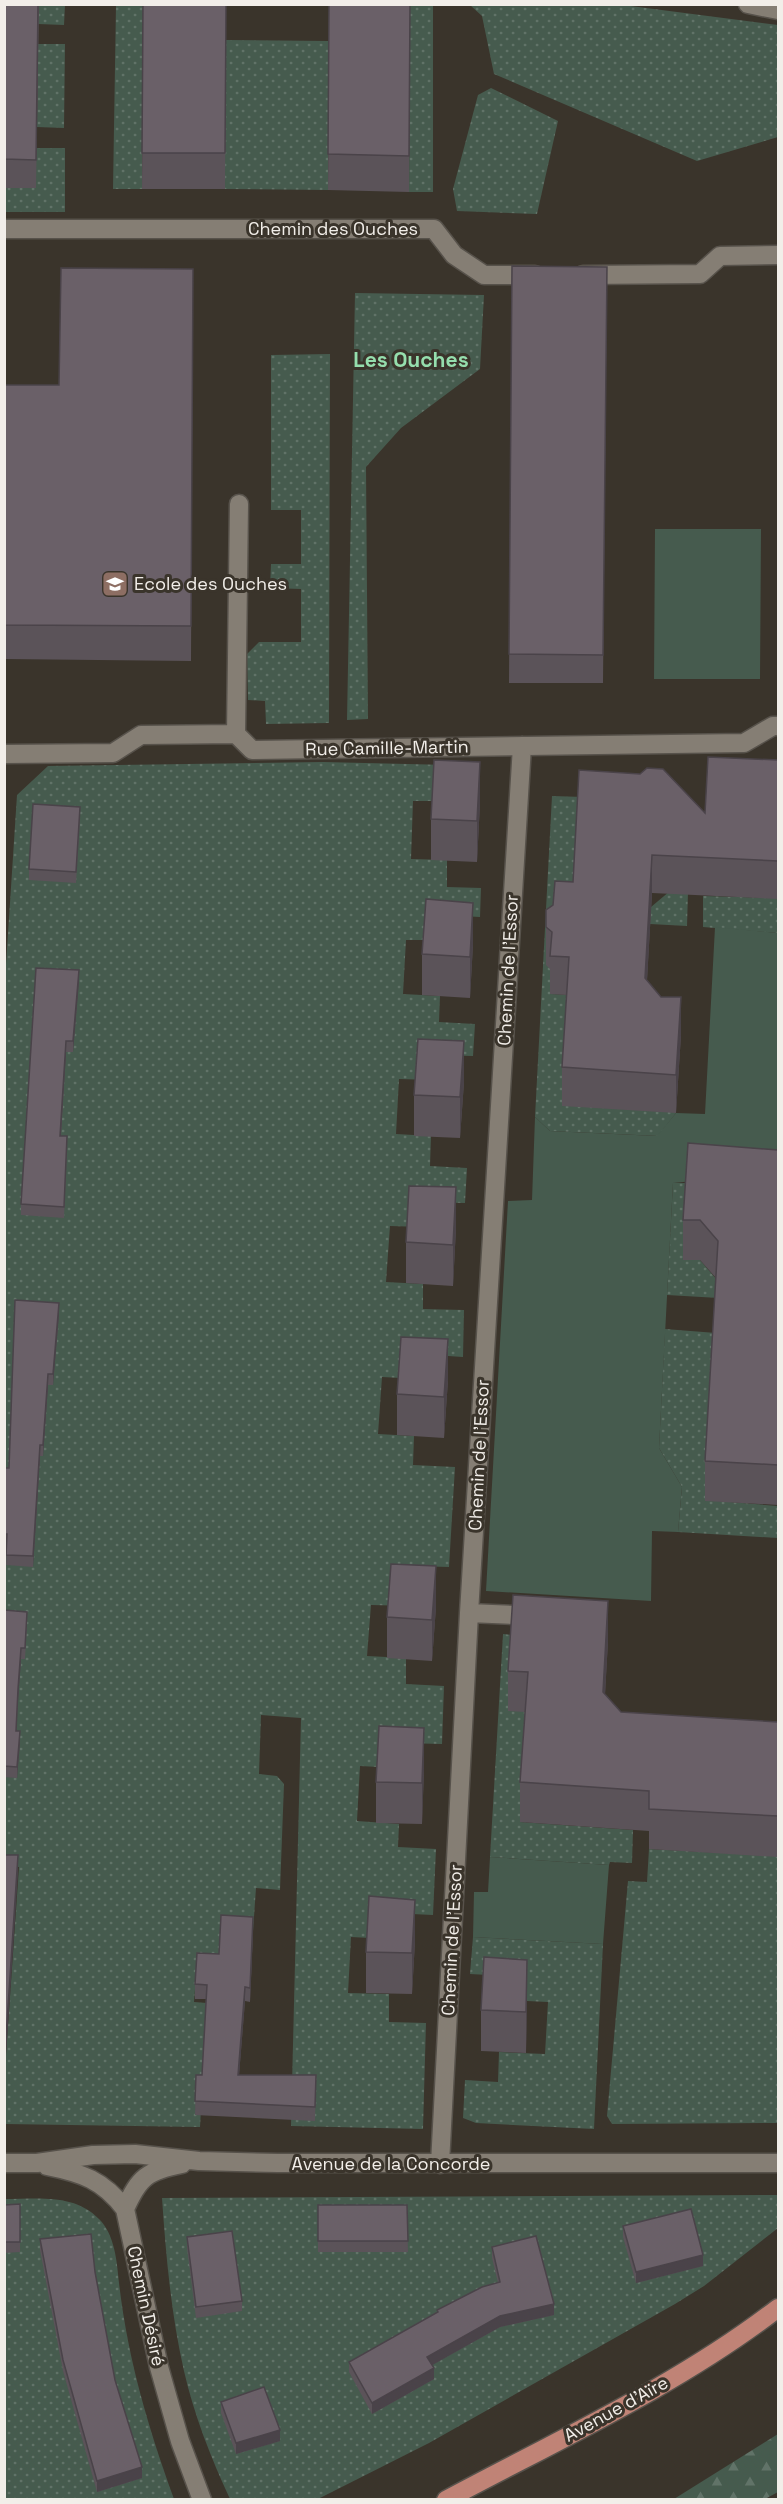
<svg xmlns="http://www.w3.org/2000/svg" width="783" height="2504" font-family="'Space Grotesk',sans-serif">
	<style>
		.grass { fill: url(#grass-dots) }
		.forest { fill: url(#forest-firs) }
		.park { fill: #465b4e }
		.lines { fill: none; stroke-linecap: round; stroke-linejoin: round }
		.minor-casing { stroke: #57524b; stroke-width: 21 }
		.major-casing { stroke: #57524b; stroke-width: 21 }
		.minor { stroke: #857e74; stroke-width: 18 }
		.major { stroke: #c08376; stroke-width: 18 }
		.wall { fill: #5b5359 }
		.shaded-wall { fill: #4a4349 }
		.building { fill: #6a6068; stroke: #4a4349; stroke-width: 1.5 }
		.labels { text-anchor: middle; stroke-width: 6; stroke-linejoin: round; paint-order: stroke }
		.street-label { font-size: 18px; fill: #f2eee9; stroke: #3a342b }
		.poi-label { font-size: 18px; fill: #f2eee9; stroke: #3a342b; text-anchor: start }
		.quarter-label { font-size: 21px; font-weight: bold; fill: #95dead; stroke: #3a342b }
	</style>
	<defs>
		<pattern id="grass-dots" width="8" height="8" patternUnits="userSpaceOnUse" patternTransform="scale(1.5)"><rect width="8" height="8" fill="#465b4e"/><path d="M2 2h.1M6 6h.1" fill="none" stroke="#617368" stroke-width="1.8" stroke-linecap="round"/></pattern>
		<pattern id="forest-firs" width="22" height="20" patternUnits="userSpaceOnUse" patternTransform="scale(1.5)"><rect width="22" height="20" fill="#465b4e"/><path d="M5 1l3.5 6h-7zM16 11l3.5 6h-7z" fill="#617368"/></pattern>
	</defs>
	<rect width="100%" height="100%" fill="#3a342b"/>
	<path class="grass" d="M 39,5 L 65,5 L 64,25 L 38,24 Z
		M 116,5 L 143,5 L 142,189 L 113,189 Z
		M 410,5 L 433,5 L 433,192 L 409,192 Z
		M 470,5 L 623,5 L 778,25 L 778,137 L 697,161 L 494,74 L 482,16 Z
		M 225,40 L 328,41 L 328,190 L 225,189 Z
		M 38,44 L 65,44 L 64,128 L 37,127 Z
		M 491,88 L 558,121 L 537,214 L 457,211 L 453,189 L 478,95 Z
		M 36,148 L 65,148 L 65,212 L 5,212 L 4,188 L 36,188 Z
		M 355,293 L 484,295 L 480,369 L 401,428 L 366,467 L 368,719 L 347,720 Z
		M 330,354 L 329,723 L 266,724 L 265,701 L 248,700 L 247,654 L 259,642 L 301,642 L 301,589 L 270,588 L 271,564 L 301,564 L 301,510 L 271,510 L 271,355 Z
		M 323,762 L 449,765 L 449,801 L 413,801 L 411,859 L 447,860 L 447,887 L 481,888 L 480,917 L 444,915 L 426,940 L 406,940 L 403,994 L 440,996 L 439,1022 L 475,1024 L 473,1056 L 434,1055 L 433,1080 L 399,1079 L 396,1134 L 431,1136 L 430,1166 L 467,1168 L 465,1203 L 425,1202 L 424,1227 L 390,1226 L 386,1282 L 423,1284 L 423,1309 L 464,1310 L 463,1357 L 418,1354 L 401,1378 L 382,1377 L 378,1434 L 414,1436 L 413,1465 L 455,1467 L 449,1567 L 415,1566 L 413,1606 L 371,1605 L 367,1656 L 406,1658 L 406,1684 L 444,1686 L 442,1744 L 401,1743 L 379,1767 L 360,1766 L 357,1821 L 399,1824 L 398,1847 L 436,1849 L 433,1915 L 391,1913 L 390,1939 L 351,1937 L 348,1993 L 389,1994 L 389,2022 L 426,2023 L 423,2129 L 291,2126 L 301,1718 L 261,1715 L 259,1774 L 277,1776 L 284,1784 L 280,1890 L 256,1888 L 253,1931 L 219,1965 L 197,1963 L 194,2002 L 207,2003 L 200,2127 L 5,2124 L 5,2069 L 19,1867 L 5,1866 L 4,995 L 17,795 L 48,766 Z
		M 552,796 L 678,800 L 573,920 L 551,994 L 569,995 L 676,1113 L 658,1136 L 550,1131 L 535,1117 Z
		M 670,891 L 688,892 L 687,926 L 650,924 L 651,907 Z
		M 703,896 L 778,898 L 778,933 L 703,927 Z
		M 673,1183 L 688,1183 L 683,1260 L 700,1260 L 718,1281 L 719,1298 L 667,1295 Z
		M 665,1329 L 716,1333 L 705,1500 L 778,1506 L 778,1538 L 678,1532 L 682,1487 L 659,1448 Z
		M 503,1634 L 513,1635 L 528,1712 L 520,1822 L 633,1830 L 632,1863 L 610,1862 L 609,1865 L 490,1857 Z
		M 649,1849 L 778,1856 L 778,2123 L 612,2124 L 607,2116 L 628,1881 L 647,1882 Z
		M 473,1937 L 603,1944 L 594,2129 L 476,2123 L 463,2118 L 465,2080 L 498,2082 L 499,2052 L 545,2054 L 548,2002 L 527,2001 L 507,1976 L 470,1974 Z
		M 778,2195 L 778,2228 L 704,2286 L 675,2304 L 429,2443 L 318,2499 L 230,2499 C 211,2458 194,2415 184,2371 C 171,2314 166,2256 162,2198 Z
		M 4,2199 C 38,2199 74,2193 99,2219 C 115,2235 117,2262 119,2283 C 128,2360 148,2427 174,2499 L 5,2499 Z"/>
	<path class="forest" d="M 778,2434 L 778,2492 L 765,2499 L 674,2499 Z"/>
	<path class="park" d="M 655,529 L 761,529 L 760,679 L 654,679 Z
		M 715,927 L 778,933 L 778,1173 L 673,1183 L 659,1448 L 682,1487 L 678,1532 L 652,1531 L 651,1601 L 486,1591 L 508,1201 L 532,1200 L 535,1117 L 550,1131 L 657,1136 L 676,1113 L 705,1114 Z
		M 490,1857 L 609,1865 L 603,1944 L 473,1937 L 474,1892 L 488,1892 Z"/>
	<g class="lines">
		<defs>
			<path id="minor" d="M 748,4 L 778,10
				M 4,229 L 434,229 L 454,255 L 484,275 L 535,275
				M 583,275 L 700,274 L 720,256 L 778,255
				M 236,734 L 239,504
				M 4,754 L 113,753 L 141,735 L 236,734 L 252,750 L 744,743 L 773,726 L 778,726
				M 469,1613 L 536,1616
				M 4,2163 L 37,2163 L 93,2155 L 135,2154 L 199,2161 L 278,2163 L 778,2163
				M 440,2164 L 469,1613 L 522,746
				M 47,2166 C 82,2173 103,2180 125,2209 L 159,2367 L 180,2441 L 202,2500
				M 125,2209 C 139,2177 147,2171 182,2164"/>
			<path id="major" d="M 446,2500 C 556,2441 680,2384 778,2308"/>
		</defs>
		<use href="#minor" class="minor-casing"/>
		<use href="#major" class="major-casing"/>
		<use href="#minor" class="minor"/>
		<use href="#major" class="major"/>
	</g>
	<path class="wall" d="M 4,4 L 39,4 L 36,188 L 4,188 Z
		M 143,4 L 226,4 L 225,189 L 142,189 Z
		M 329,4 L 410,4 L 409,192 L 328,190 Z
		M 512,266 L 607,267 L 603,683 L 509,683 Z
		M 193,269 L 191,661 L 4,659 L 4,385 L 59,385 Z
		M 778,760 L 778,899 L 652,893 L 647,980 L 681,1035 L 676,1113 L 562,1106 L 562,1067 L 567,995 L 550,994 L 550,969 L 546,965 L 546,927 L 553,905 L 573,882 L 705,813 Z
		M 480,803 L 477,862 L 431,860 L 431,819 Z
		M 80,818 L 76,883 L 29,880 L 29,869 Z
		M 473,944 L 470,998 L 422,995 L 422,954 Z
		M 79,981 L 73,1052 L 66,1052 L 61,1136 L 67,1147 L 64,1218 L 21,1215 L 21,1204 Z
		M 464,1082 L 460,1138 L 414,1136 L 414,1095 Z
		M 778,1150 L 778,1505 L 705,1501 L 705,1461 L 716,1278 L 700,1260 L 683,1260 L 683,1220 Z
		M 456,1228 L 453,1286 L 406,1283 L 406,1242 Z
		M 59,1314 L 53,1385 L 48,1385 L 43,1456 L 40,1456 L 33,1567 L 6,1565 L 7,1545 L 4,1545 L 4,1468 L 9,1468 Z
		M 448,1380 L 444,1438 L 397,1435 L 397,1394 Z
		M 436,1607 L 432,1661 L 387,1658 L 387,1617 Z
		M 4,1610 L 27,1623 L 25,1659 L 21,1659 L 18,1700 L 16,1731 L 20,1742 L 17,1778 L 4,1777 Z
		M 608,1641 L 605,1694 L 621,1712 L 778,1722 L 778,1857 L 649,1849 L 649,1831 L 520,1822 L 520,1782 L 525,1712 L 508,1711 L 508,1671 Z
		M 424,1769 L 422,1824 L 376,1823 L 376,1782 Z
		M 253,1931 L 250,2002 L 245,2001 L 239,2075 L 316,2075 L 315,2121 L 195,2115 L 196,2075 L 202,2075 L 206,1999 L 195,1999 L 195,1984 L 219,1954 Z
		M 415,1941 L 412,1994 L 366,1993 L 366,1952 Z
		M 527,2001 L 526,2053 L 481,2051 L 481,2010 Z
		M 20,2204 L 20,2252 L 4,2253 L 4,2205 Z
		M 318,2205 L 407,2205 L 408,2252 L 318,2252 Z
		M 623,2226 L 703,2266 L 636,2283 L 623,2237 Z
		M 187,2237 L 242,2301 L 242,2311 L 196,2318 L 187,2248 Z
		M 40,2239 L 95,2272 L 115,2380 L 142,2478 L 97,2492 L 63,2371 L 40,2250 Z
		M 492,2247 L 554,2315 L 500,2327 L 432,2365 L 434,2379 L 372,2414 L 349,2372 L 349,2362 L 437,2312 L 437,2310 L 498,2283 L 492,2258 Z
		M 221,2402 L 280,2441 L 236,2454 L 221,2413 Z"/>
	<path class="shaded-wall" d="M 480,762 L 480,803 L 477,862 L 477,821 Z
		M 652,855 L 652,893 L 645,1016 L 645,978 Z
		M 473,903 L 473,944 L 470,998 L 470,957 Z
		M 79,970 L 79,981 L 73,1052 L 73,1041 Z
		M 681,997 L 681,1035 L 676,1113 L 676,1075 Z
		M 66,1041 L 66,1052 L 60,1147 L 60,1136 Z
		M 464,1041 L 464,1082 L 460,1138 L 460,1097 Z
		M 456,1187 L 456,1228 L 453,1286 L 453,1245 Z
		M 59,1303 L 59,1314 L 53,1385 L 53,1374 Z
		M 448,1339 L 448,1380 L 444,1438 L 444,1397 Z
		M 48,1374 L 48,1385 L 43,1456 L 43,1445 Z
		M 40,1445 L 40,1456 L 33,1567 L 33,1556 Z
		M 436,1566 L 436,1607 L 432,1661 L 432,1620 Z
		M 608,1601 L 608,1641 L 603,1732 L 603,1692 Z
		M 21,1648 L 21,1659 L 18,1700 L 18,1689 Z
		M 424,1728 L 424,1769 L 422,1824 L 422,1783 Z
		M 20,1731 L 20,1742 L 17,1778 L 17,1767 Z
		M 18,1855 L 18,1874 L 4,2086 L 4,2068 Z
		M 415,1900 L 415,1941 L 412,1994 L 412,1953 Z
		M 253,1917 L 253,1931 L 250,2002 L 250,1988 Z
		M 527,1960 L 527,2001 L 526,2053 L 526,2012 Z
		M 245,1987 L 245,2001 L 238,2089 L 238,2075 Z
		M 703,2255 L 703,2266 L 636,2283 L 636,2272 Z
		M 554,2304 L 554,2315 L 500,2327 L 427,2368 L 427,2357 L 500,2316 Z
		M 434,2368 L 434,2379 L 372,2414 L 372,2403 Z
		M 280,2430 L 280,2441 L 236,2454 L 236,2443 Z
		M 142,2467 L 142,2478 L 97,2492 L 97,2481 Z"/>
	<path class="building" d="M 4,4 L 38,4 L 36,160 L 4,159 Z
		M 143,4 L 226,4 L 225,153 L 142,153 Z
		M 329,4 L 410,4 L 409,156 L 328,154 Z
		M 512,266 L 607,267 L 603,655 L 509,654 Z
		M 61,268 L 193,269 L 191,626 L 4,625 L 4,385 L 59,385 Z
		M 708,757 L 778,760 L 778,861 L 652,855 L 645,978 L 661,997 L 681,997 L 676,1075 L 562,1067 L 569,957 L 550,956 L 552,932 L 546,927 L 546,910 L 553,905 L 555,881 L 573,882 L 579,770 L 640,774 L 647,768 L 663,769 L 705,813 Z
		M 434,760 L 480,762 L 477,821 L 431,819 Z
		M 33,804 L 80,807 L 76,872 L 29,869 Z
		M 426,899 L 473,903 L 470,957 L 422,954 Z
		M 36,968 L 79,970 L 73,1041 L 66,1041 L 60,1136 L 67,1136 L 64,1207 L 21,1204 Z
		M 418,1039 L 464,1041 L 460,1097 L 414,1095 Z
		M 688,1143 L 778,1150 L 778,1465 L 705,1461 L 718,1241 L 700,1220 L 683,1220 Z
		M 409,1186 L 456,1187 L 453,1245 L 406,1242 Z
		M 15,1300 L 59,1303 L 53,1374 L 48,1374 L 43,1445 L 40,1445 L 33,1556 L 6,1555 L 7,1534 L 4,1534 L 4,1468 L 9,1468 Z
		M 401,1337 L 448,1339 L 444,1397 L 397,1394 Z
		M 391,1564 L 436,1566 L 432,1620 L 387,1617 Z
		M 513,1595 L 608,1601 L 603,1692 L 621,1712 L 778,1722 L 778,1816 L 649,1809 L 649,1791 L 520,1782 L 528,1672 L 508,1671 Z
		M 4,1610 L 27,1612 L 25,1648 L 21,1648 L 18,1689 L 16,1731 L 20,1731 L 17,1767 L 4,1766 Z
		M 379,1726 L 424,1728 L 422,1783 L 376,1782 Z
		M 4,1855 L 18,1855 L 4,2068 Z
		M 369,1896 L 415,1900 L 412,1953 L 366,1952 Z
		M 221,1915 L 253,1917 L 250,1988 L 245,1987 L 238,2075 L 316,2075 L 315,2107 L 195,2101 L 196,2075 L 202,2075 L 207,1985 L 195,1984 L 197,1953 L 219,1954 Z
		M 484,1957 L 527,1960 L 526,2012 L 481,2010 Z
		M 20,2204 L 20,2242 L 4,2242 L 4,2205 Z
		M 318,2205 L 407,2205 L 408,2241 L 318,2241 Z
		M 691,2209 L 703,2255 L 636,2272 L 623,2226 Z
		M 232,2231 L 242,2301 L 196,2307 L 187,2237 Z
		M 91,2234 L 95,2272 L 115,2380 L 142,2467 L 97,2481 L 63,2360 L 40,2239 Z
		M 536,2236 L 554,2304 L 500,2316 L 427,2357 L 434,2368 L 372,2403 L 349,2362 L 438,2312 L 437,2310 L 482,2287 L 500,2282 L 492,2247 Z
		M 264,2387 L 280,2430 L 236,2443 L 221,2402 Z"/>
	<defs>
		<symbol id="school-square" viewBox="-11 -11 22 22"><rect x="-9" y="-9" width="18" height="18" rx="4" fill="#8d6e63" stroke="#3a342b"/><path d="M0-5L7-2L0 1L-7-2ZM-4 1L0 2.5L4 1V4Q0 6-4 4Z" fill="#fff"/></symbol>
	</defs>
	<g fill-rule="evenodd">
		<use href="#school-square" x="100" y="569" width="30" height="30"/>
	</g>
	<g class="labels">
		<g class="street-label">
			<text x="333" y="235">Chemin des Ouches</text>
			<text transform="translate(387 748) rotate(-1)" y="6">Rue Camille-Martin</text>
			<text transform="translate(508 970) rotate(-87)" y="6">Chemin de l'Essor</text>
			<text transform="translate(479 1455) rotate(-87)" y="6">Chemin de l'Essor</text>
			<text transform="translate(452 1940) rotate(-87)" y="6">Chemin de l'Essor</text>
			<text x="391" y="2170">Avenue de la Concorde</text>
			<text transform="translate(146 2306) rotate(78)" y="6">Chemin Désiré</text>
			<text transform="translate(616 2409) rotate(-29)" y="6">Avenue d'Aïre</text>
		</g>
		<g class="poi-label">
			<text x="134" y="590">Ecole des Ouches</text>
		</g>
		<g class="quarter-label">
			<text x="411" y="367">Les Ouches</text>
		</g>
	</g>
	<rect width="783" height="2504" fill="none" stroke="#f2eee9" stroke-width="12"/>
</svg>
